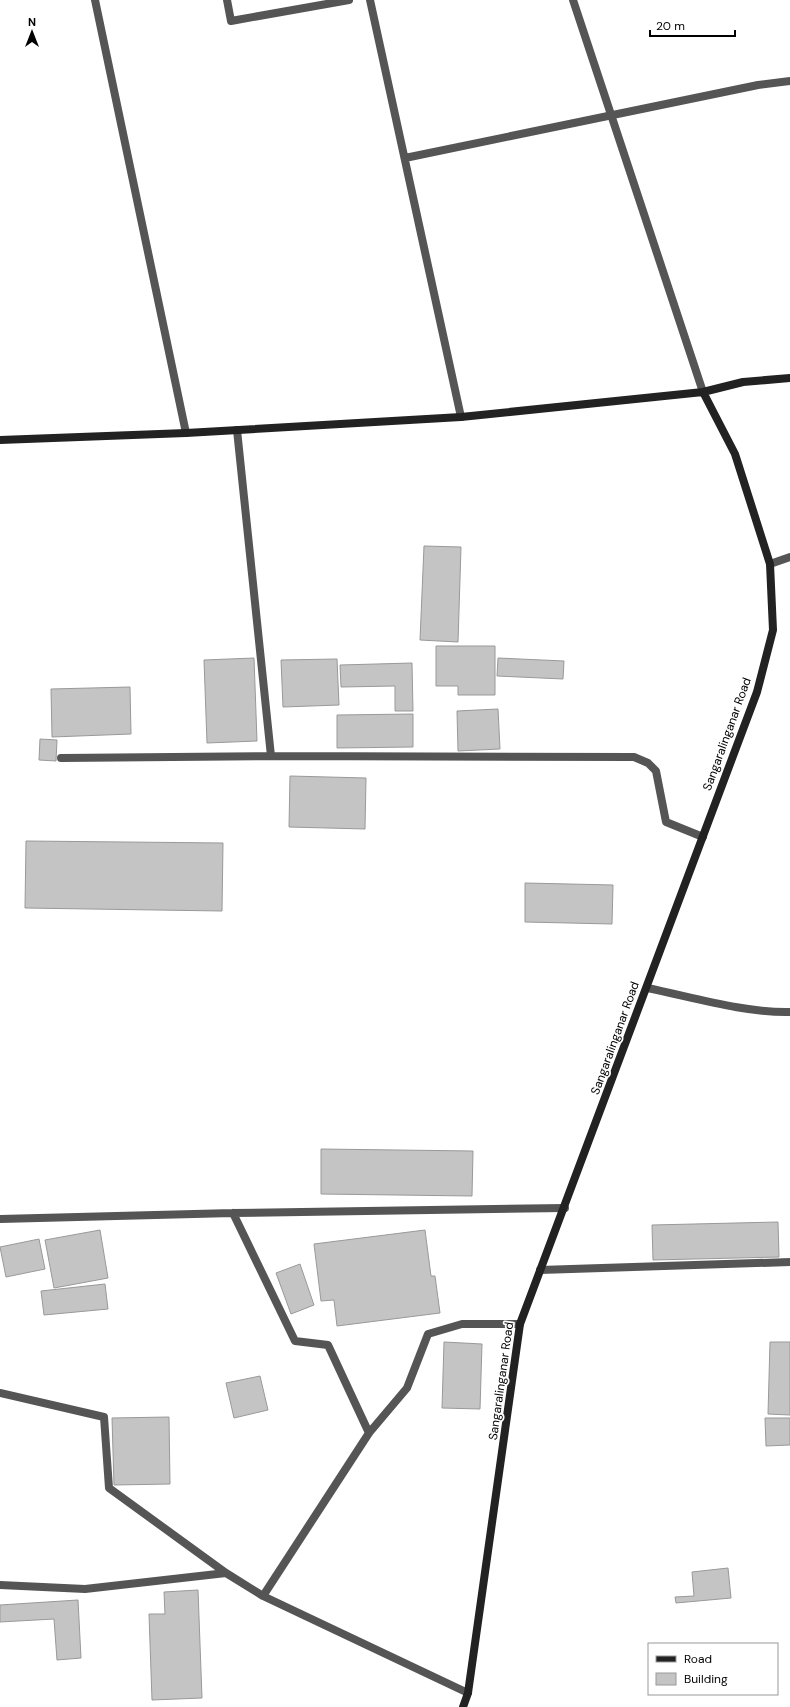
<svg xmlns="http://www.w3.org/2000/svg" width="790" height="1707" font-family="'DM Sans',sans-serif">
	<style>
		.building { fill: #c4c4c4; stroke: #999 }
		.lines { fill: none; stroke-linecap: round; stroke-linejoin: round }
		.lane { stroke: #555; stroke-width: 8 }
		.street { stroke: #555; stroke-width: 8 }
		.secondary { stroke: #222; stroke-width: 8 }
		.labels { text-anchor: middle; stroke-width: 3.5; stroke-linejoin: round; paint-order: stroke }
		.street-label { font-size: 12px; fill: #000; stroke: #fff }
	</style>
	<rect width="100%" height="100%" fill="#fff"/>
	<path class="building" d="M 424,546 L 461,547 L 458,642 L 420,640 Z
		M 436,646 L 495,646 L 495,695 L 458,695 L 458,686 L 436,686 Z
		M 254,658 L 257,741 L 207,743 L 204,660 Z
		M 498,658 L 564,661 L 563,679 L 497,676 Z
		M 337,659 L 339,705 L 283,707 L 281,660 Z
		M 412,663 L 413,711 L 395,711 L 395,686 L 341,687 L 340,665 Z
		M 130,687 L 131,734 L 52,737 L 51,689 Z
		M 498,709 L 500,749 L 458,751 L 457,711 Z
		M 413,714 L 413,747 L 337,748 L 337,715 Z
		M 40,739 L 57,740 L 56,761 L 39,760 Z
		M 290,776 L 366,778 L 365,829 L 289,827 Z
		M 26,841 L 223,843 L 222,911 L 25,908 Z
		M 525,883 L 613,885 L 612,924 L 525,922 Z
		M 321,1149 L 473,1151 L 472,1196 L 321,1194 Z
		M 778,1222 L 779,1257 L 653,1260 L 652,1225 Z
		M 100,1230 L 108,1278 L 54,1288 L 45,1240 Z
		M 425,1230 L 431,1276 L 435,1276 L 440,1313 L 337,1326 L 334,1300 L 321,1301 L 314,1244 Z
		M 39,1239 L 45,1269 L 6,1277 L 0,1247 Z
		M 300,1264 L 314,1305 L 291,1314 L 276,1273 Z
		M 105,1284 L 108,1309 L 44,1315 L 41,1291 Z
		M 444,1342 L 482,1344 L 480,1409 L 442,1408 Z
		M 770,1342 L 790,1342 L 790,1415 L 768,1414 Z
		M 260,1376 L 268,1410 L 234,1418 L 226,1383 Z
		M 169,1417 L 170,1484 L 114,1485 L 112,1418 Z
		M 765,1418 L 790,1418 L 790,1445 L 766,1446 Z
		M 728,1568 L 731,1598 L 676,1603 L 675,1597 L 694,1596 L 692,1572 Z
		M 198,1590 L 202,1698 L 152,1700 L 149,1614 L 165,1614 L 164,1592 Z
		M 78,1600 L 81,1658 L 57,1660 L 54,1619 L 0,1622 L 0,1605 Z"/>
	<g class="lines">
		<path class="lane" d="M 647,988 C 692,997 744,1013 790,1012"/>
		<path class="street" d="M 95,0 L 186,433
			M 227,0 L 231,21 L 349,0
			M 370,0 L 461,417
			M 573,0 L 703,392
			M 405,158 L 758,85 L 790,81
			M 237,430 L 271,756 L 634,757 L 648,763 L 656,771 L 666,822 L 703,837
			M 770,564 L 790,557
			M 61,758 L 271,756
			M 233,1213 L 295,1341 L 328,1345 L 369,1433
			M 0,1219 L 233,1213 L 565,1208
			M 540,1270 L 790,1262
			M 0,1393 L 104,1417 L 109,1488 L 226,1573 L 263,1596 L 468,1693
			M 0,1585 L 85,1589 L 226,1573
			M 263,1596 L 369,1433 L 407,1388 L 428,1334 L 462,1324 L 520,1324"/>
		<path class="secondary" d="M 0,440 L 186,433 L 461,417 L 703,392 L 743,382 L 790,378
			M 463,1707 L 468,1693 L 520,1324 L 757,692 L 773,630 L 770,564 L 735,454 L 703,392"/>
	</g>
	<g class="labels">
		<g class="street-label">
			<text transform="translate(727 734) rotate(-70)" y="4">Sangaralinganar Road</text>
			<text transform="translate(615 1038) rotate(-70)" y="4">Sangaralinganar Road</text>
			<text transform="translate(501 1381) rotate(-82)" y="4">Sangaralinganar Road</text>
		</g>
	</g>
	<rect x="648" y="1643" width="130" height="52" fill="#ffffff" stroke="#999999"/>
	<rect x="656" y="1656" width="20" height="6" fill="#222222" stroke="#999999"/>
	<text x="684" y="1663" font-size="12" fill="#000000">Road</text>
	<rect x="656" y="1673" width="20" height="12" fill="#c4c4c4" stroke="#999999"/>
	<text x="684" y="1683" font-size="12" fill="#000000">Building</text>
	<g transform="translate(32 32)" stroke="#ffffff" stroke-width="3" paint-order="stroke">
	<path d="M0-3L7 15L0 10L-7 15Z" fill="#000000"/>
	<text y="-6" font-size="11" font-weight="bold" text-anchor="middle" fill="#000000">N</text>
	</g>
	<path d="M650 30v6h85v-6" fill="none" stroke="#000000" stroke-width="2"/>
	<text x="656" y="30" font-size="12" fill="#000000" stroke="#ffffff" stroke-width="3" paint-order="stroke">20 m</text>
</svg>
